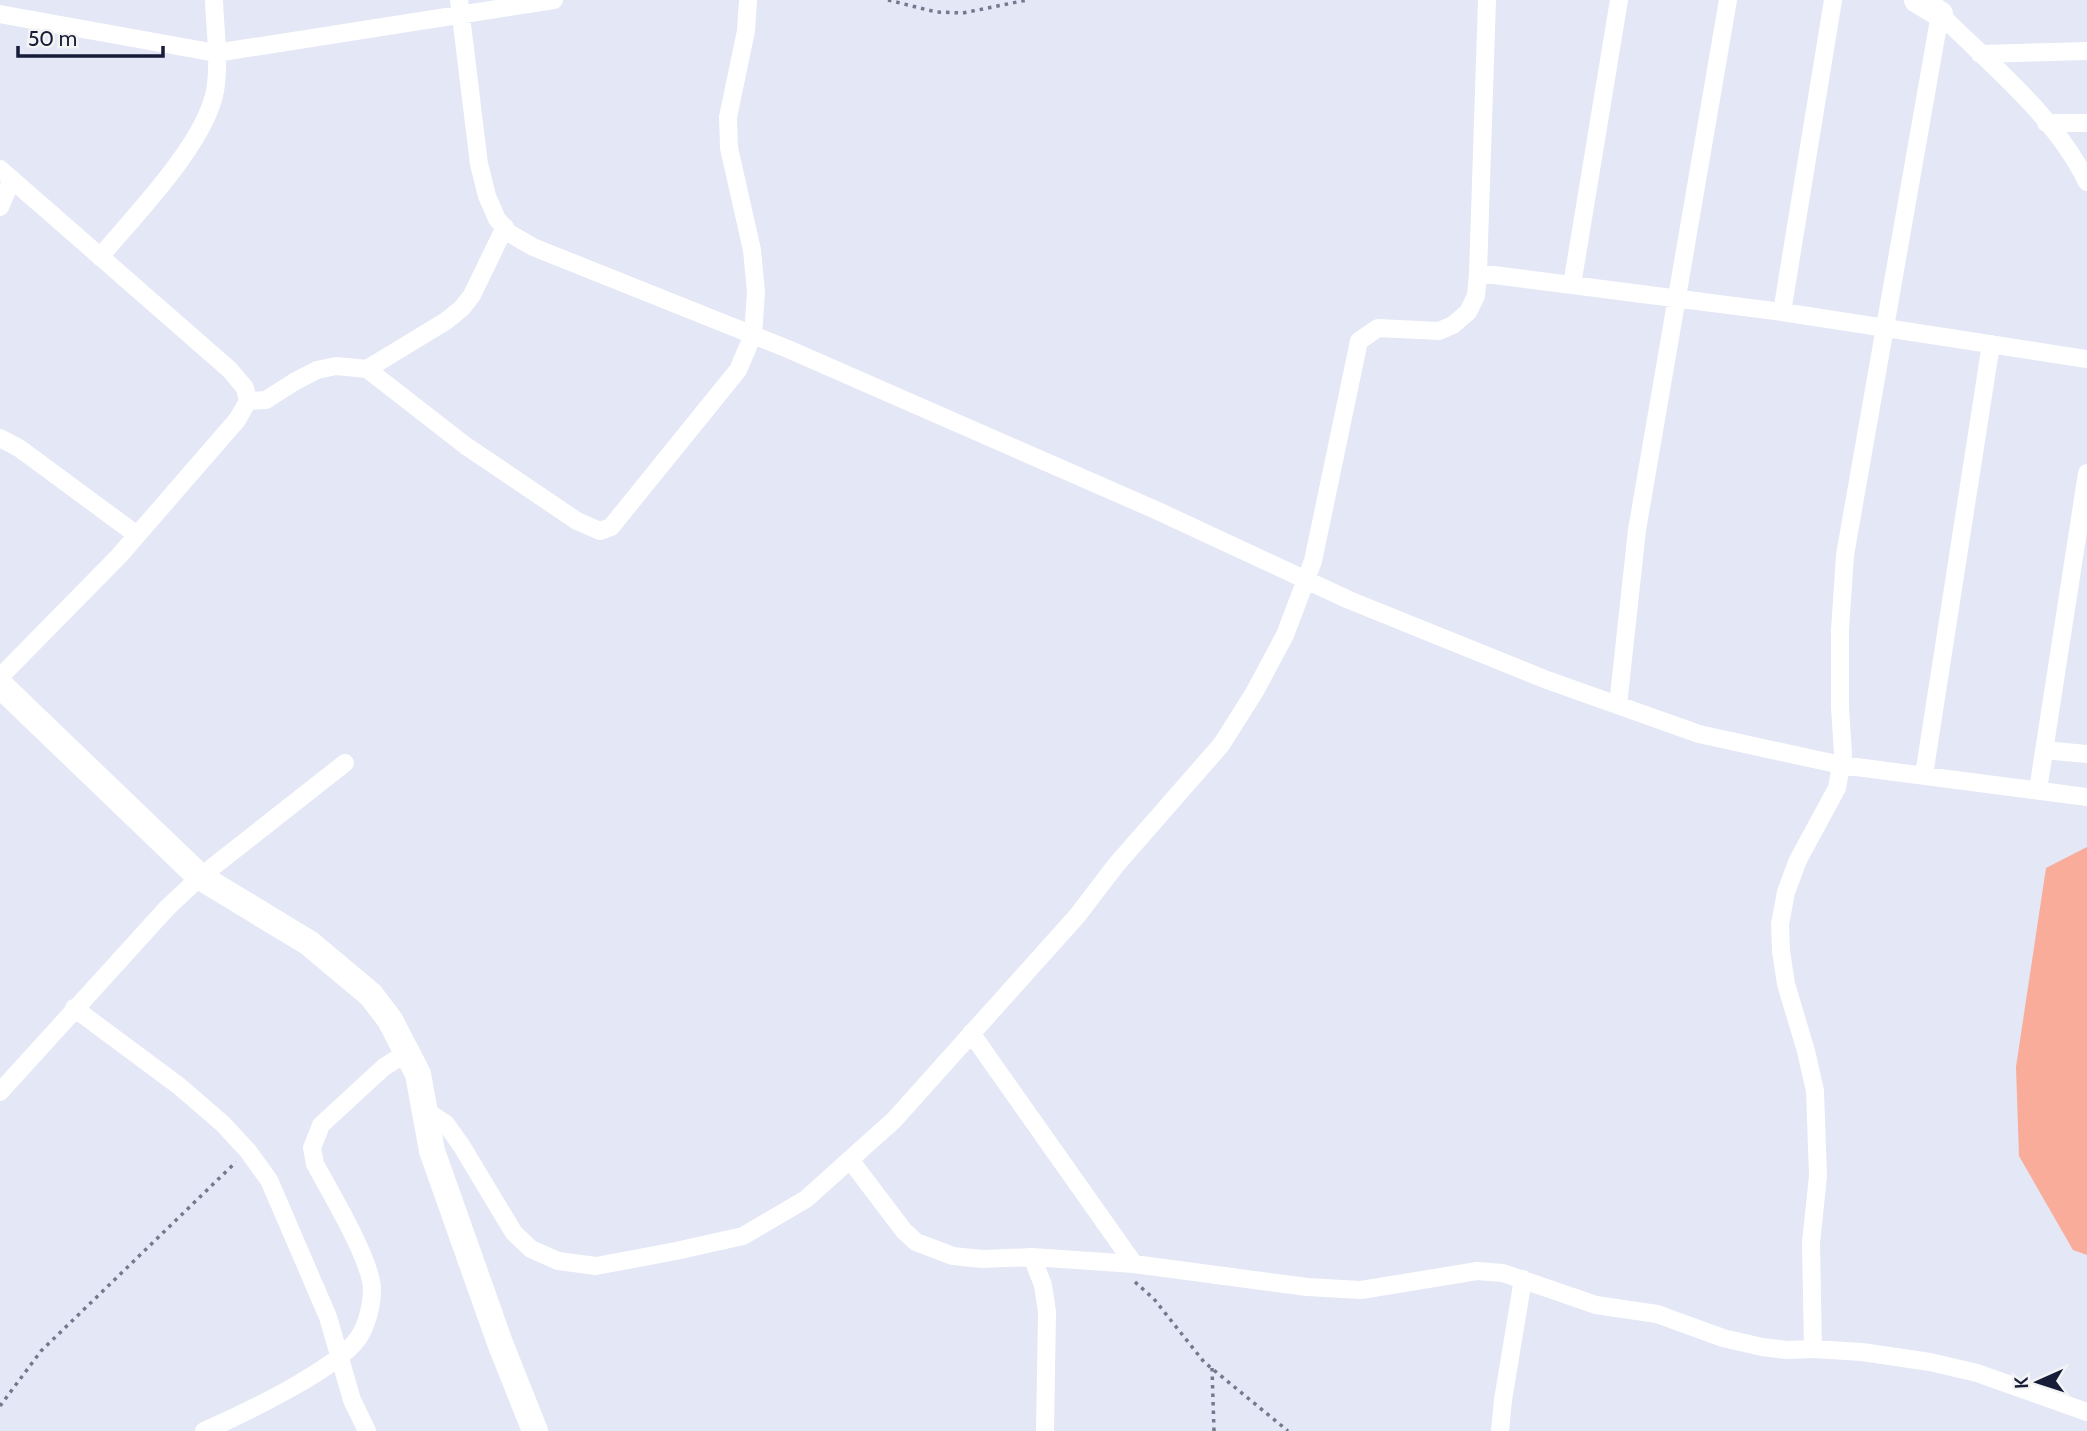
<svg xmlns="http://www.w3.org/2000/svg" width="2087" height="1431" font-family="Cabin,sans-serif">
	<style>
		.green { fill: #f9ac99 }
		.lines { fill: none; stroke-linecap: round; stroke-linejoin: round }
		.path { stroke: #74788e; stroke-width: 3.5; stroke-dasharray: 3.5 5; stroke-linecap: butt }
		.street { stroke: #fff; stroke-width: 18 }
		.secondary { stroke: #fff; stroke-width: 26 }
	</style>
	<rect width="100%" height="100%" fill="#e3e7f6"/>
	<path class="green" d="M 2087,847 L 2087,1255 L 2073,1250 L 2019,1156 L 2016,1067 L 2046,868 Z"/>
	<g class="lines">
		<path class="path" d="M 888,0 L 936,12 L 963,13 L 1027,0
			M 1135,1282 L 1154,1299 L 1204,1362 L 1288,1431
			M 1212,1368 L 1214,1431
			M 0,1406 L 41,1351 L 236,1162"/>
		<path class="street" d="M 459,0 L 479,164 L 487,196 L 497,219 L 509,233 L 533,247 L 788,349 L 1158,511 L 1349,600 L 1547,680 L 1699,734 L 1841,765 L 2087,797
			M 0,14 L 216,53 L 554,0
			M 1940,14 C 1991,65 2055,116 2087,182
			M 1980,54 L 2087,51
			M 2046,123 L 2087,123
			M 0,169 L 230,370 L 245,388 L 248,401 L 237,420 L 119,556 L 0,677
			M 0,207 L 12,179
			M 100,257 C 135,215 205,144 215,91 C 220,62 215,29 214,0
			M 1478,273 L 1782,312 L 2087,359
			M 1572,285 L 1619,0
			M 1782,312 L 1833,0
			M 367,369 L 466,446 L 577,521 L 600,531 L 611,527 L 738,370 L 753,335 L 756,292 L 752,250 L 729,148 L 728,117 L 746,31 L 748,0
			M 248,401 L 266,400 L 294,382 L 317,370 L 336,366 L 367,369 L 446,321 L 462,308 L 472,295 L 505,227
			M 0,438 L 19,448 L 137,535
			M 1618,705 L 1637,530 L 1728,0
			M 2044,750 L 2087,754
			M 1924,775 L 1991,344
			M 2038,790 L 2087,473
			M 74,1008 L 179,1086 L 223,1124 L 248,1151 L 269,1180 L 328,1317 L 352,1400 L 367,1431
			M 971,1033 L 1134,1264
			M 0,1092 L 167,908 L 200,877 L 345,763
			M 425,1110 L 446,1124 L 461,1145 L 514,1233 L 531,1249 L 558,1261 L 596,1266 L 676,1251 L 743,1236 L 806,1199 L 894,1120 L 1077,916 L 1116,865 L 1221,745 L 1254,693 L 1285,635 L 1313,561 L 1359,341 L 1378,328 L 1439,331 L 1453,325 L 1468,312 L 1476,296 L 1478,273 L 1487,0
			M 851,1161 L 904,1231 L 916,1242 L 953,1256 L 982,1259 L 1032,1257 L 1134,1264 L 1307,1287 L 1361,1290 L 1477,1271 L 1503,1273 L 1596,1305 L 1657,1314 L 1723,1338 L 1762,1347 L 1787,1350 L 1813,1349 L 1862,1352 L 1930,1362 L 1977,1373 L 2087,1412
			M 1032,1257 L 1043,1285 L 1047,1312 L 1045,1431
			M 1813,1349 L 1811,1243 L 1818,1176 L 1815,1091 L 1806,1051 L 1786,984 L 1781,951 L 1780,924 L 1786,892 L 1798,860 L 1837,788 L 1843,754 L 1840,707 L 1840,630 L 1845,555 L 1940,14
			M 204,1431 C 241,1415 338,1369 359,1337 C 367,1325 372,1304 372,1290 C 372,1261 330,1192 315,1164 L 312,1148 L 321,1125 L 384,1067 L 408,1052
			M 1500,1431 L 1503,1400 L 1523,1279"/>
		<path class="secondary" d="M 1917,0 L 1940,14
			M 0,685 L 200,877 L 309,943 L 371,995 L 390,1020 L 418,1074 L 432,1151 L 500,1343 L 535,1431"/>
	</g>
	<g transform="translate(2038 1382) rotate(267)" stroke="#f4f4f4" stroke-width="5" paint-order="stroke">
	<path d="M0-5L12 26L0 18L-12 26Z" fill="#171c38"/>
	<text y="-10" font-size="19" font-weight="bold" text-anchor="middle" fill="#171c38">K</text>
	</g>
	<path d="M18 46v10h145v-10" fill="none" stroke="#171c38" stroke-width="3.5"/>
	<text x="28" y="46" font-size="21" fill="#171c38" stroke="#f4f4f4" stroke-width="5" paint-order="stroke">50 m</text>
</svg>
